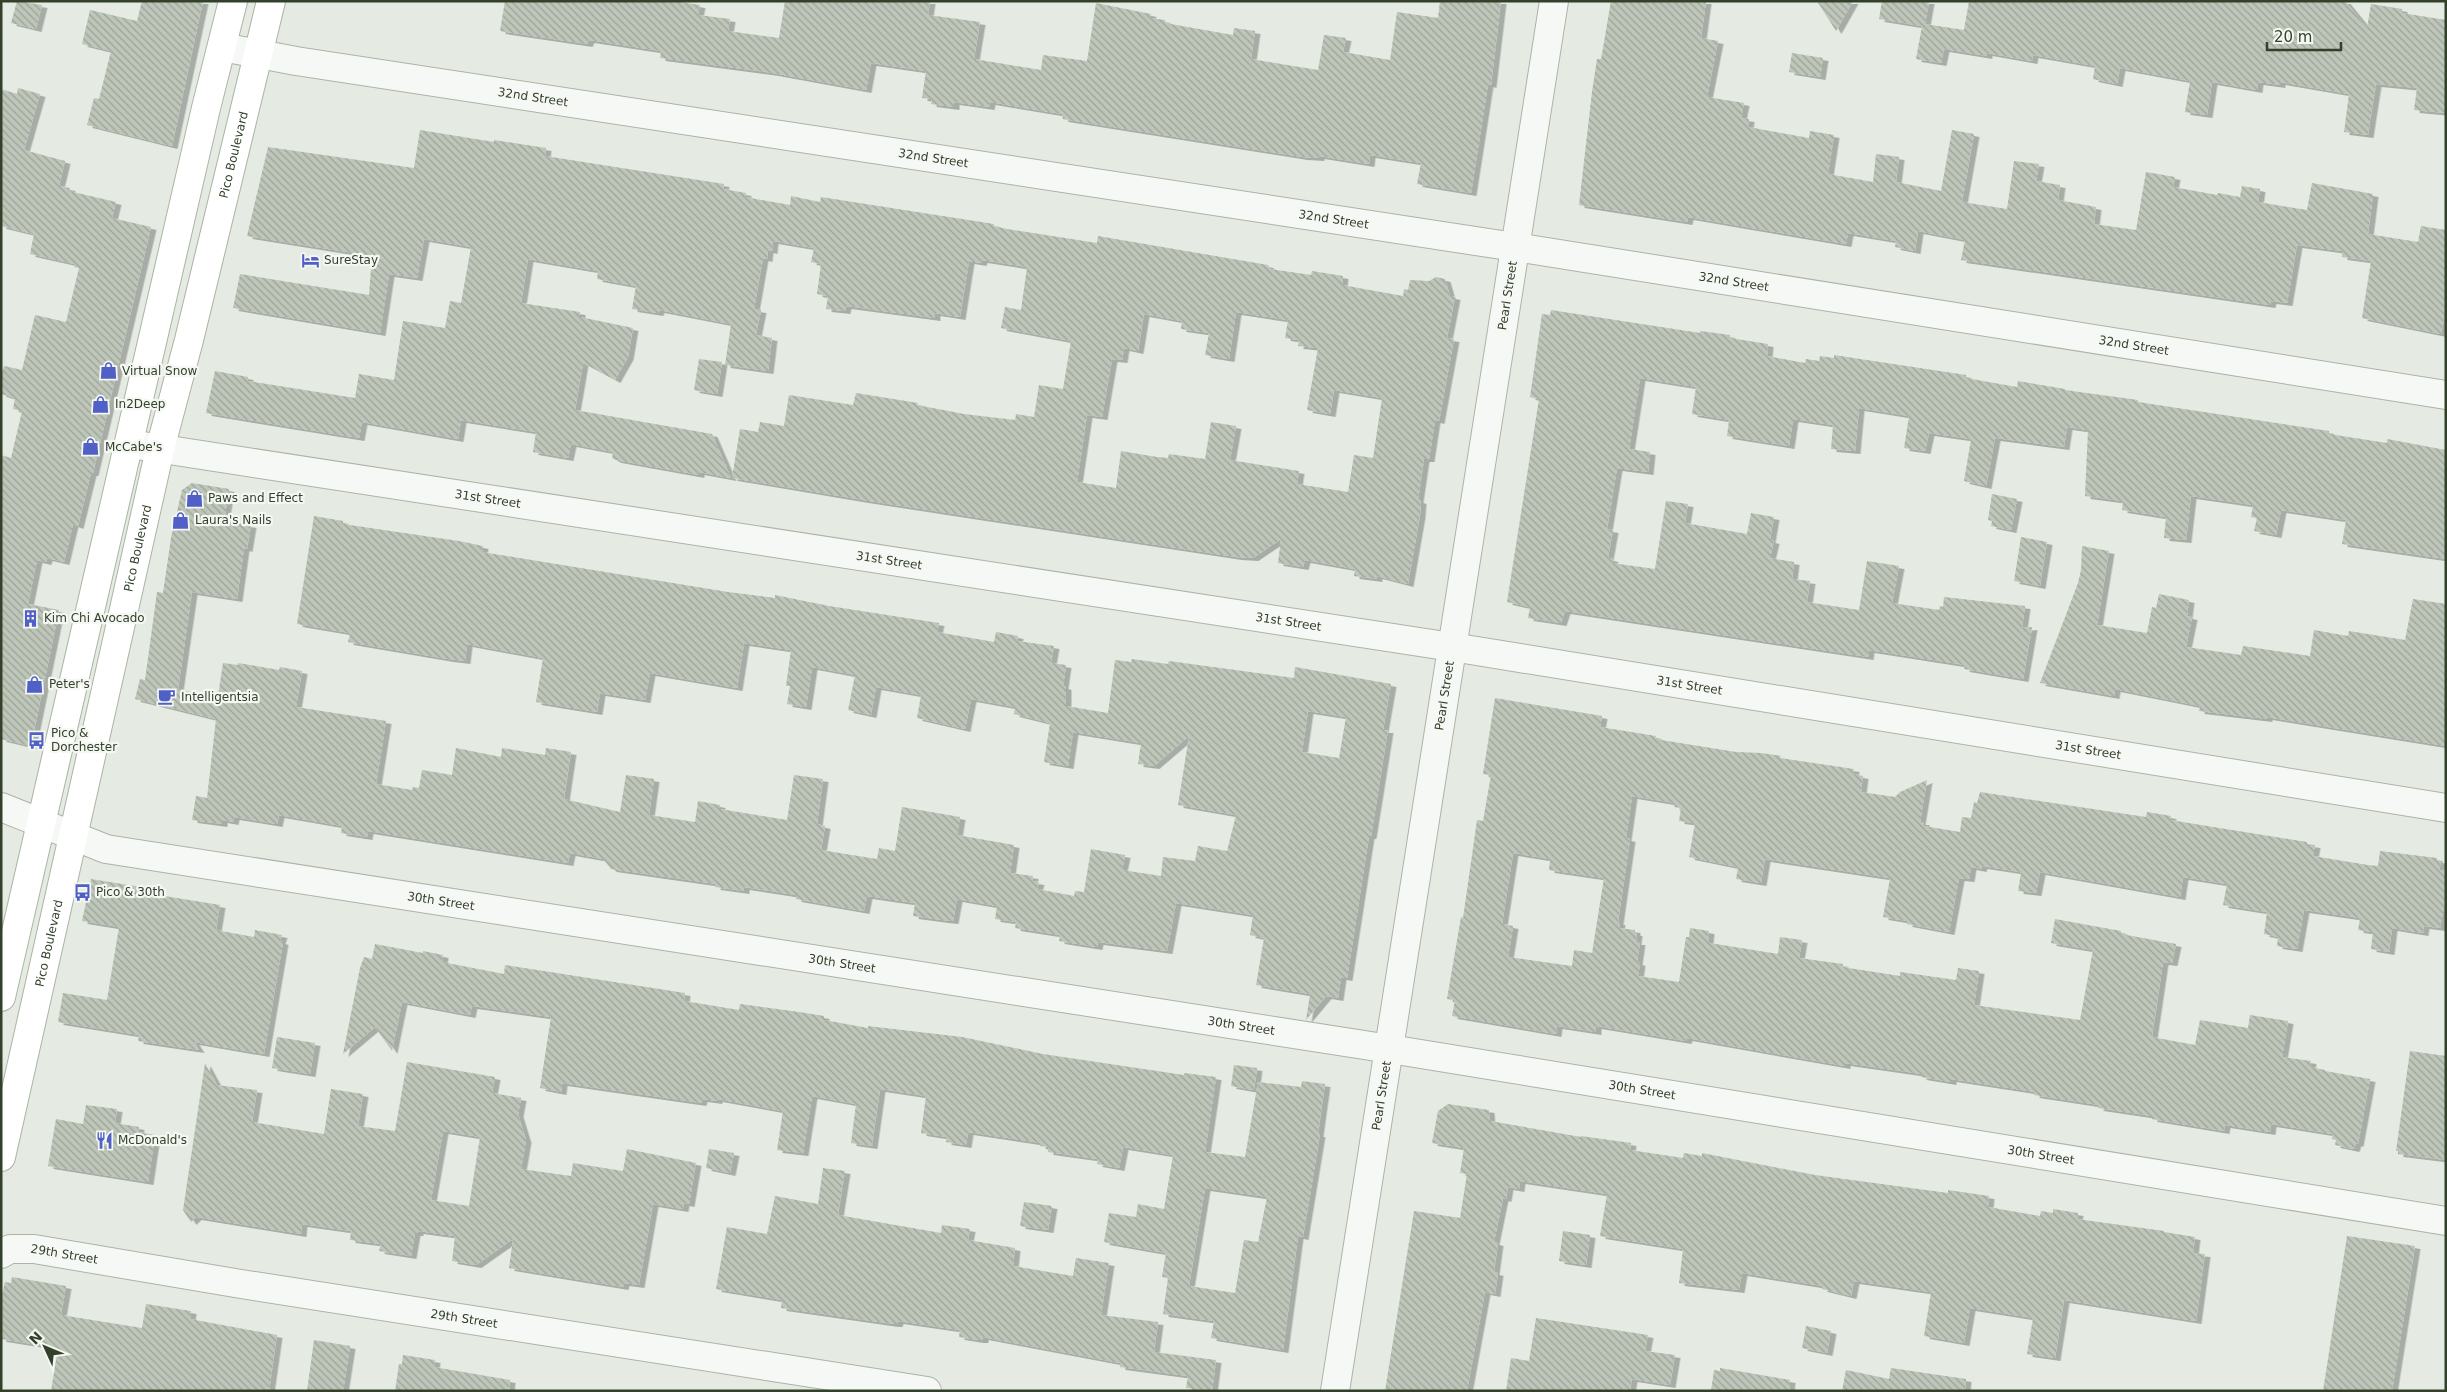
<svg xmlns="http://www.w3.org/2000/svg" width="2447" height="1392" font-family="'DejaVu Sans',sans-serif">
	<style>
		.building { fill: url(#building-back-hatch); fill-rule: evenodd; filter: url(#shadow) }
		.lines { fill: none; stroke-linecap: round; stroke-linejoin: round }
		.minor-casing { stroke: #acb4a7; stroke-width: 30 }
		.major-casing { stroke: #a9b5a2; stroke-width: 30 }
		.minor { stroke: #f6f8f5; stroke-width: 28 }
		.major { stroke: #fff; stroke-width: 28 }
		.labels { text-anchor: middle; stroke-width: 4.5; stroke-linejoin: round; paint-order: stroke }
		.street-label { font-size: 12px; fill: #33412b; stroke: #f4f7f2 }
		.poi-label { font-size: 12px; fill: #33412b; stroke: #f4f7f2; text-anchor: start }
	</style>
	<defs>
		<pattern id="building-back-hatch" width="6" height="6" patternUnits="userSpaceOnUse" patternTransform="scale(1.25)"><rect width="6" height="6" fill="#bec6ba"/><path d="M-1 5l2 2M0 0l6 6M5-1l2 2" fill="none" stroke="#9ba297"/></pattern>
		<filter id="shadow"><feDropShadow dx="5.5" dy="3" stdDeviation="0" flood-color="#0004"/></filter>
	</defs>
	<rect width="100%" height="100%" fill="#e5eae2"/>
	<path class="building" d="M 17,1 L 42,5 L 36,29 L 11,23 Z
		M 142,1 L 203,1 L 172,146 L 87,125 L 94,98 L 99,99 L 111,51 L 82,44 L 90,10 L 137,21 Z
		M 505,1 L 674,1 L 700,5 L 698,15 L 730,19 L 728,31 L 779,38 L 785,1 L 930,1 L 928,15 L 980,22 L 974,59 L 1041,70 L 1043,55 L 1087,61 L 1096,3 L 1151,14 L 1150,18 L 1165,20 L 1165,23 L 1233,35 L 1234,28 L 1255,31 L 1251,59 L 1318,70 L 1324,35 L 1346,38 L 1343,52 L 1390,60 L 1397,12 L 1438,18 L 1440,1 L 1501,1 L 1491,85 L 1488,84 L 1471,193 L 1417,184 L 1421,163 L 1370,155 L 1369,164 L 1319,156 L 1319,158 L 1302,157 L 1063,119 L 1062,114 L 990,102 L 989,107 L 954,102 L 954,107 L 931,104 L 932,99 L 922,98 L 926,71 L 871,63 L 866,90 L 773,73 L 660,58 L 661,51 L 589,40 L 587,44 L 500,31 Z
		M 1611,1 L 1706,1 L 1701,38 L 1718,41 L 1707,97 L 1744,103 L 1741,118 L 1749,119 L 1748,127 L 1809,138 L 1810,131 L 1834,135 L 1828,174 L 1873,182 L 1876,154 L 1899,157 L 1896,182 L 1941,191 L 1952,130 L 1974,134 L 1962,202 L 2007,209 L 2014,161 L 2039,164 L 2036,181 L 2060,185 L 2058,200 L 2096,207 L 2094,224 L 2136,230 L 2146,172 L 2175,177 L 2173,187 L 2217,195 L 2218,193 L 2240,197 L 2242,186 L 2260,189 L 2258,202 L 2307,210 L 2312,183 L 2373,194 L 2368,234 L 2418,242 L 2421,226 L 2446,230 L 2446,309 L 2441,334 L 2362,318 L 2371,261 L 2342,257 L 2342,251 L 2297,245 L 2287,303 L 2271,301 L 2270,305 L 1961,260 L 1965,240 L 1918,231 L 1915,251 L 1895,247 L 1896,241 L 1848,233 L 1846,244 L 1688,217 L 1687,222 L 1579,205 L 1592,92 L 1597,59 L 1601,59 L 1603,48 Z
		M 1817,1 L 1853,1 L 1836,31 Z
		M 1882,1 L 1929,1 L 1925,24 L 1964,30 L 1969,1 L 2345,1 L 2367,28 L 2371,4 L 2402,9 L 2402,13 L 2446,20 L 2446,113 L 2414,110 L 2417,88 L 2376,84 L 2368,135 L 2344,132 L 2349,94 L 2280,82 L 2280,85 L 2258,82 L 2257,90 L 2212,82 L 2207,115 L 2185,112 L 2190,81 L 2120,68 L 2117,84 L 2093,79 L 2095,66 L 2033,55 L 2032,61 L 1987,53 L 1987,56 L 1944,49 L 1941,63 L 1916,59 L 1922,26 L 1879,19 Z
		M 1792,53 L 1823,58 L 1820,77 L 1789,72 Z
		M 18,88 L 40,94 L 24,150 L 65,161 L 59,186 L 70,188 L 69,191 L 116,202 L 112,218 L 151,227 L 93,473 L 91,473 L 78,526 L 73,524 L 64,562 L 47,558 L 46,562 L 37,560 L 28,604 L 59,610 L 31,746 L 1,739 L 1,455 L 11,458 L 22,411 L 13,409 L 15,398 L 1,394 L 1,376 L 4,366 L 22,370 L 35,315 L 66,322 L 79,268 L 74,267 L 75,264 L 30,254 L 34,234 L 1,226 L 1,89 L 17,94 Z
		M 420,130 L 494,142 L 494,140 L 546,148 L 545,156 L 724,184 L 723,189 L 746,193 L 745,197 L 790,205 L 791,196 L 820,202 L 821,197 L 994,224 L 994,226 L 1007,229 L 1097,243 L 1098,236 L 1268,265 L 1270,269 L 1311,275 L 1312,271 L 1343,276 L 1342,285 L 1403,296 L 1404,289 L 1408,290 L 1410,280 L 1429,281 L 1436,277 L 1445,279 L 1450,296 L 1455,297 L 1447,338 L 1454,339 L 1439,421 L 1435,420 L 1429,459 L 1424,459 L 1418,500 L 1421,501 L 1420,515 L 1408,584 L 1377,576 L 1377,579 L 1354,576 L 1355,569 L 1305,560 L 1303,567 L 1278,563 L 1281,539 L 1253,558 L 1236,557 L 863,500 L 732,478 L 740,429 L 758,432 L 760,422 L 784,426 L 789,395 L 853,405 L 856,393 L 918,403 L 917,405 L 964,414 L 1015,420 L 1016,414 L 1034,417 L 1039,385 L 1063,389 L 1071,341 L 1001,328 L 1005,307 L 1021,310 L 1027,267 L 982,260 L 981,263 L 969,261 L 960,317 L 935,313 L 935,318 L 846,306 L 845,311 L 826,309 L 828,296 L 817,294 L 821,264 L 811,262 L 814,248 L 773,241 L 772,251 L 768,250 L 767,259 L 763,258 L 754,309 L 761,310 L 756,335 L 772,338 L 768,371 L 725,365 L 731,324 L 659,310 L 658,313 L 632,309 L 636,286 L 597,279 L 598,271 L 528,259 L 521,303 L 580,312 L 580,317 L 633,328 L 628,357 L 615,380 L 583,363 L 575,410 L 712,434 L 731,478 L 699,472 L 699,475 L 616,460 L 612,458 L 613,452 L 571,444 L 568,458 L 533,452 L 536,432 L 461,420 L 458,439 L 362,422 L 359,438 L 206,413 L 215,371 L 248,377 L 248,381 L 355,398 L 359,374 L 394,380 L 403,321 L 445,328 L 450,301 L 461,303 L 471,247 L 424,239 L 417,278 L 389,274 L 380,333 L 233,308 L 240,274 L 369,295 L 372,256 L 247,236 L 268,147 L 414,168 ZM 1236,312 L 1288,320 L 1285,338 L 1299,340 L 1298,346 L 1318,348 L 1307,410 L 1330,414 L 1334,390 L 1382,398 L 1373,458 L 1354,455 L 1348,492 L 1297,484 L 1299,471 L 1230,460 L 1236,426 L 1211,422 L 1205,459 L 1169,454 L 1168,458 L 1157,457 L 1121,451 L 1116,488 L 1077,482 L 1087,415 L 1102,417 L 1112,359 L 1122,360 L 1124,348 L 1138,351 L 1144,314 L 1182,321 L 1181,329 L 1209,333 L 1205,355 L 1229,359 Z
		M 1551,310 L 1700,333 L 1700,331 L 1730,335 L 1730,338 L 1768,344 L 1767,356 L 1805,363 L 1806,359 L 1819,361 L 1820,356 L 1834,358 L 1834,355 L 1966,375 L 1966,378 L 2017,387 L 2018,381 L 2065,389 L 2065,390 L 2138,400 L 2138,402 L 2329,431 L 2329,434 L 2387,443 L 2387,439 L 2446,450 L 2446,559 L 2342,544 L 2346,520 L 2281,510 L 2276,535 L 2254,531 L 2257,518 L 2251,517 L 2253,505 L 2191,496 L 2186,540 L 2164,538 L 2166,517 L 2122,510 L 2123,501 L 2085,496 L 2088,430 L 2067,427 L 2064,447 L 1995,438 L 1986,486 L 1964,481 L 1971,439 L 1929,433 L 1925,451 L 1904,448 L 1909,416 L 1859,408 L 1855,451 L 1831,449 L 1833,425 L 1793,419 L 1789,446 L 1727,436 L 1729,420 L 1692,414 L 1696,387 L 1640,378 L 1629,449 L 1650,452 L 1648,472 L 1617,468 L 1607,529 L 1613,530 L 1608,558 L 1613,559 L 1612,563 L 1655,569 L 1666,501 L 1688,504 L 1685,523 L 1747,534 L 1751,513 L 1774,517 L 1770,540 L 1774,541 L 1770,558 L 1794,562 L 1792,579 L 1810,581 L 1807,602 L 1859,610 L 1867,561 L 1899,566 L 1892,603 L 1939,610 L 1940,606 L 1943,607 L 1944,597 L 2025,606 L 2022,628 L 2032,627 L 2023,679 L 1964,669 L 1965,665 L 1869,650 L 1868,657 L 1565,611 L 1561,623 L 1528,618 L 1530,607 L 1507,602 L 1539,399 L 1530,397 L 1538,342 L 1542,314 L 1550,315 Z
		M 699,359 L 722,362 L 717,394 L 694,390 Z
		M 192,483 L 229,489 L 224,521 L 251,525 L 247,549 L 244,548 L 237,599 L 192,592 L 178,689 L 216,698 L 218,696 L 223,663 L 238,665 L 238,663 L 279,670 L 280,667 L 302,671 L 296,707 L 386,721 L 376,784 L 412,790 L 413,787 L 419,788 L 422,770 L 452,775 L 456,748 L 501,757 L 502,748 L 545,755 L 546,748 L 571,752 L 564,799 L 620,812 L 626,775 L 654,779 L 649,815 L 695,822 L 698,801 L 720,805 L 720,809 L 787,820 L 794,775 L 823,779 L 817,824 L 825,826 L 821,850 L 877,859 L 879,848 L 895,851 L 902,807 L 960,817 L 957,835 L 1014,845 L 1010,873 L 1033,876 L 1032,881 L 1039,882 L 1037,889 L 1074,896 L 1075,891 L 1084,892 L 1091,849 L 1125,855 L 1122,870 L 1161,876 L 1163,857 L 1195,861 L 1198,846 L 1227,851 L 1236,815 L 1178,805 L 1189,736 L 1154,766 L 1138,764 L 1141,743 L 1073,732 L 1068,766 L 1044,762 L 1050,723 L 1014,714 L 1015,707 L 971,699 L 965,729 L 917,718 L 921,695 L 876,687 L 871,715 L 848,710 L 855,675 L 812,667 L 806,707 L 787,704 L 790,686 L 786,686 L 791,650 L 744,643 L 737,688 L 650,673 L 645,700 L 600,693 L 597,712 L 536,702 L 543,658 L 467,644 L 465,661 L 448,659 L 348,642 L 350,633 L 297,624 L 314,516 L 343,521 L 343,524 L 459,541 L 483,546 L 482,552 L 728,592 L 775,598 L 775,595 L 829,606 L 939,623 L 937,632 L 994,642 L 996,632 L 1018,636 L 1017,641 L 1054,646 L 1051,663 L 1066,665 L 1063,686 L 1066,687 L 1066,706 L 1108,713 L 1115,660 L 1131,662 L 1132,659 L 1168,664 L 1169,661 L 1294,678 L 1295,667 L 1391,684 L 1383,730 L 1388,730 L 1371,836 L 1369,836 L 1347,978 L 1341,977 L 1338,998 L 1326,996 L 1306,1020 L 1310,994 L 1256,985 L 1264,938 L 1250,935 L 1253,915 L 1176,903 L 1167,951 L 1098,942 L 1097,947 L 1059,941 L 1060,935 L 1015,928 L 1016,922 L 995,919 L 997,906 L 957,899 L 953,921 L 943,920 L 913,916 L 915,903 L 867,896 L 864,911 L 796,899 L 796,895 L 744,887 L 744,891 L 715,887 L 716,884 L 611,869 L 603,859 L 570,853 L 568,863 L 368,831 L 367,837 L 341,833 L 342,826 L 279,815 L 277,824 L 234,817 L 233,822 L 222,820 L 222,824 L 192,820 L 196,796 L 207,798 L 216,719 L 135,699 L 140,679 L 145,680 L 157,592 L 163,593 L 171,538 L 182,490 ZM 1308,711 L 1346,717 L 1339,758 L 1302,752 Z
		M 1992,494 L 2017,499 L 2011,530 L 1991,526 L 1992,521 L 1988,520 Z
		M 2021,537 L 2047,542 L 2040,586 L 2014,581 Z
		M 2082,546 L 2109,551 L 2097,625 L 2147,633 L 2152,607 L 2156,608 L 2159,594 L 2189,600 L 2187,616 L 2192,617 L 2186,647 L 2241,655 L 2243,646 L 2310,656 L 2314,630 L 2348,636 L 2349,631 L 2405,640 L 2413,599 L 2446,604 L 2446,746 L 2267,717 L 2267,719 L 2199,711 L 2200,706 L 2115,689 L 2114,696 L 2040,683 L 2078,583 L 2081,570 Z
		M 1495,698 L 1602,716 L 1600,727 L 1656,736 L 1655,739 L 1736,752 L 1761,753 L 1781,756 L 1780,758 L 1854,769 L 1853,774 L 1863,776 L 1861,792 L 1895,797 L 1900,792 L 1927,780 L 1920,822 L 1924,822 L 1924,826 L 1960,832 L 1962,817 L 1971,818 L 1974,802 L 1977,803 L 1980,792 L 2146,817 L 2147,812 L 2171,816 L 2170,820 L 2307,842 L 2307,844 L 2315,845 L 2313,856 L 2368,865 L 2378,866 L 2380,851 L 2437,858 L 2437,860 L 2441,861 L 2439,870 L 2446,871 L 2445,901 L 2440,928 L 2424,926 L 2423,933 L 2392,928 L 2389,952 L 2371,949 L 2373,932 L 2358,930 L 2360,918 L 2304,910 L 2297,949 L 2277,946 L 2278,937 L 2264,934 L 2267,912 L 2223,905 L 2227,884 L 2183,877 L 2180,897 L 2040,872 L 2036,893 L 2018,891 L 2021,872 L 1982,866 L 1981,869 L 1971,867 L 1969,879 L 1959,878 L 1949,932 L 1907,924 L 1907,921 L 1883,917 L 1890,878 L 1765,859 L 1761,883 L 1736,879 L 1738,867 L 1689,857 L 1695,823 L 1679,821 L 1681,808 L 1674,807 L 1675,803 L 1632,796 L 1626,838 L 1630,839 L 1618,922 L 1620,922 L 1619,928 L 1635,930 L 1635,933 L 1637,933 L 1636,942 L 1640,942 L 1637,962 L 1640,963 L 1638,976 L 1679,982 L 1686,937 L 1689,937 L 1690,928 L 1709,931 L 1708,941 L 1710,943 L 1778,954 L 1780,937 L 1802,940 L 1799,958 L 1843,964 L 1842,967 L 1900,976 L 1900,972 L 1956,980 L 1958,968 L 1979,971 L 1974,1005 L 2080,1020 L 2093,950 L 2051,943 L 2055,919 L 2121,931 L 2121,934 L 2176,944 L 2172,963 L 2163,962 L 2152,1037 L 2195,1045 L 2200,1020 L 2248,1028 L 2250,1015 L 2288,1021 L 2282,1057 L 2311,1061 L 2310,1067 L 2325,1070 L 2325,1071 L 2370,1079 L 2358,1144 L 2356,1143 L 2354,1149 L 2335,1145 L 2336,1140 L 2332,1139 L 2333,1134 L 2271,1124 L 2270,1132 L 2225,1125 L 2224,1131 L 2152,1119 L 2152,1116 L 2098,1108 L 2099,1105 L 2034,1095 L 2035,1092 L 1951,1079 L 1951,1082 L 1921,1077 L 1922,1074 L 1845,1063 L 1845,1066 L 1687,1038 L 1686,1041 L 1596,1026 L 1596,1032 L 1557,1026 L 1556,1034 L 1452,1016 L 1455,1000 L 1447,999 L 1461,917 L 1463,918 L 1477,820 L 1483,821 L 1491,775 L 1483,774 ZM 1513,853 L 1550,859 L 1549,870 L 1604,878 L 1592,953 L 1574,950 L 1572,966 L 1508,957 L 1513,926 L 1502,924 Z
		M 91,879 L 153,889 L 152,894 L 220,905 L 216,930 L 254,937 L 255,930 L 282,935 L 280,941 L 283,942 L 264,1054 L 194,1042 L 199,1050 L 138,1041 L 139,1035 L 58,1022 L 63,993 L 107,1000 L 119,927 L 82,921 Z
		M 375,944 L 423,953 L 423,951 L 443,955 L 442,962 L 504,974 L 505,965 L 685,993 L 684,1001 L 739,1010 L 740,1004 L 799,1012 L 824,1016 L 824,1020 L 868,1028 L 868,1026 L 962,1037 L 1043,1054 L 1184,1075 L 1184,1073 L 1216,1077 L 1205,1152 L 1245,1157 L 1258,1082 L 1301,1087 L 1302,1081 L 1325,1084 L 1318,1134 L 1320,1134 L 1303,1237 L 1298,1236 L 1283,1350 L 1211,1338 L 1214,1321 L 1163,1314 L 1168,1278 L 1162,1277 L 1166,1253 L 1104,1242 L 1109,1213 L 1136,1217 L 1138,1204 L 1164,1209 L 1173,1155 L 1123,1147 L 1119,1168 L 1097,1164 L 1098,1159 L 1048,1152 L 1048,1147 L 1040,1146 L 1041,1143 L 968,1132 L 966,1145 L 946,1142 L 947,1137 L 921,1133 L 926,1096 L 880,1089 L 872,1146 L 851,1143 L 856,1104 L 812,1096 L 803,1153 L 777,1150 L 783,1111 L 717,1099 L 717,1101 L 702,1099 L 701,1103 L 562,1083 L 561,1092 L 540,1088 L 551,1017 L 472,1006 L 470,1015 L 402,1002 L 392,1051 L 375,1027 L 343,1054 L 360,968 L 364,957 L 372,959 ZM 1205,1188 L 1267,1197 L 1258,1242 L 1244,1240 L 1235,1293 L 1189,1286 Z
		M 277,1037 L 315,1043 L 310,1074 L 272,1068 Z
		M 2410,1051 L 2446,1056 L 2446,1160 L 2398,1154 L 2398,1151 L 2396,1151 Z
		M 407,1062 L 495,1077 L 492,1093 L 521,1098 L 518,1114 L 526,1140 L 521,1169 L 571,1176 L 573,1163 L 623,1171 L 627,1149 L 696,1163 L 689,1204 L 684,1203 L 683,1209 L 653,1204 L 639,1285 L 624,1283 L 623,1287 L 509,1268 L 513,1239 L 476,1265 L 452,1261 L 455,1236 L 418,1231 L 418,1233 L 415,1233 L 411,1256 L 379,1251 L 381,1244 L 350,1240 L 351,1231 L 302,1224 L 301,1234 L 196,1217 L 191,1222 L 183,1210 L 205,1063 L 217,1085 L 257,1090 L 252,1122 L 324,1134 L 331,1089 L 363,1094 L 358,1126 L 395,1131 ZM 443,1131 L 480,1137 L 469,1206 L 431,1200 Z
		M 1234,1065 L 1257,1068 L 1254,1090 L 1231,1086 Z
		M 1448,1104 L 1489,1110 L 1490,1121 L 1581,1137 L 1581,1136 L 1631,1143 L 1630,1150 L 1683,1158 L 1684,1153 L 1702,1156 L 1702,1153 L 1815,1175 L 1948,1193 L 1948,1190 L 1989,1196 L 1988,1207 L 2040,1216 L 2041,1211 L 2053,1213 L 2053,1209 L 2078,1213 L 2077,1219 L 2164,1231 L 2164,1232 L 2195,1237 L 2193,1253 L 2205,1254 L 2196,1321 L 2064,1300 L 2055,1358 L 2027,1354 L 2033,1318 L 1970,1308 L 1964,1343 L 1924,1336 L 1931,1292 L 1854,1281 L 1851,1296 L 1822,1289 L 1822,1286 L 1742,1273 L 1739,1290 L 1679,1283 L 1683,1249 L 1600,1236 L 1607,1194 L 1520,1181 L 1519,1189 L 1508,1187 L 1506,1199 L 1503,1198 L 1494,1242 L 1498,1243 L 1494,1272 L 1498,1273 L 1495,1294 L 1485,1292 L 1467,1391 L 1385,1391 L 1414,1211 L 1460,1218 L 1467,1174 L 1460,1173 L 1464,1148 L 1432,1143 L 1438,1111 Z
		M 86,1105 L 117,1109 L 115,1123 L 139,1127 L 138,1132 L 155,1135 L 148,1182 L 48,1166 L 56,1119 L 83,1124 Z
		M 709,1149 L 734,1153 L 730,1173 L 706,1168 Z
		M 823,1168 L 845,1171 L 838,1215 L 941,1233 L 942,1225 L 970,1229 L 968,1240 L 1015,1248 L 1013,1266 L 1073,1276 L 1076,1258 L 1109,1263 L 1101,1315 L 1158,1322 L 1154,1352 L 1216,1360 L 1212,1391 L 1186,1388 L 1188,1376 L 1120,1367 L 1120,1363 L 983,1337 L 983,1340 L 978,1340 L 959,1337 L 960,1330 L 898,1321 L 897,1324 L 893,1324 L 781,1308 L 782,1300 L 716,1289 L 727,1227 L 767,1234 L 775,1196 L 818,1204 Z
		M 1024,1202 L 1052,1206 L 1048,1230 L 1020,1226 Z
		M 1563,1231 L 1590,1235 L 1586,1265 L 1559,1261 Z
		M 2347,1236 L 2415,1246 L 2392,1391 L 2323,1391 Z
		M 12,1277 L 66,1286 L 61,1315 L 142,1328 L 146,1304 L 191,1311 L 190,1319 L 277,1335 L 269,1391 L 51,1391 L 58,1348 L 1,1339 L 1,1299 L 5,1282 L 11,1283 Z
		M 1536,1318 L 1648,1335 L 1645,1351 L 1675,1355 L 1670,1385 L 1632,1379 L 1630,1391 L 1506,1391 L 1511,1358 L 1529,1361 Z
		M 1806,1326 L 1831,1331 L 1827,1353 L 1802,1348 Z
		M 314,1340 L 350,1346 L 343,1391 L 307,1391 Z
		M 403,1355 L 435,1360 L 434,1367 L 510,1380 L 509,1391 L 395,1391 L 399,1364 L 402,1364 Z
		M 1720,1368 L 1790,1380 L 1789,1391 L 1711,1391 L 1714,1370 L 1720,1371 Z
		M 1891,1368 L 1966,1379 L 1965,1391 L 1842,1391 L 1846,1370 L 1889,1379 Z"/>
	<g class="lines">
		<defs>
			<g id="minor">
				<path id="s1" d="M 222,47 L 296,61 L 1515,247 L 2446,395"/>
				<path id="s2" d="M 130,444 L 1452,647 L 2446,808"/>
				<path id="s3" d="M 1,807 L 106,849 L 1390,1049 L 2446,1221"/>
				<path id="s4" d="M 1,1254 L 10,1249 L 34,1249 L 241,1284 L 927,1391"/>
				<path id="s5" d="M 1335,1391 L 1554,1"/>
			</g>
			<g id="major">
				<path d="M 1,997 L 206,108 L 233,1"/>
				<path id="s6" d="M 1,1157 L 160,449 L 189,340 L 271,1"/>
			</g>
		</defs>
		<use href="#minor" class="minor-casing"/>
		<use href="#major" class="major-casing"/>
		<use href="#minor" class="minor"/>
		<use href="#major" class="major"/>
	</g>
	<defs>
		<symbol id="hotel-bare" viewBox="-9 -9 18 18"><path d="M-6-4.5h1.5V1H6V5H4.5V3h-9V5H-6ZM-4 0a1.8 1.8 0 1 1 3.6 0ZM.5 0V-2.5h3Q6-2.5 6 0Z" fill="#5060c6" stroke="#f4f7f2" stroke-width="2.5" paint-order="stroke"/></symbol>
		<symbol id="shop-bare" viewBox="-9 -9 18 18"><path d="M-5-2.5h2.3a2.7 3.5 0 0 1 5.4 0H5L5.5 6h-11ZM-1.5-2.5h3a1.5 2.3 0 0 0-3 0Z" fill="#5060c6" stroke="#f4f7f2" stroke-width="2.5" paint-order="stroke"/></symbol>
		<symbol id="building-bare" viewBox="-9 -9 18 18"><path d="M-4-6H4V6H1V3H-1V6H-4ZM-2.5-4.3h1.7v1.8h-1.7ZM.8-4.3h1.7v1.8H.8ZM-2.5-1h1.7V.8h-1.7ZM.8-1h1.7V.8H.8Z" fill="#5060c6" stroke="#f4f7f2" stroke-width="2.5" paint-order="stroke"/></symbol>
		<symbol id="cafe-bare" viewBox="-9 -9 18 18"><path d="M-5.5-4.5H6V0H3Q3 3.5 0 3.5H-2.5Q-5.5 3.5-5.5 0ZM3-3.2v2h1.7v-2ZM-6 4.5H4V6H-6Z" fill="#5060c6" stroke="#f4f7f2" stroke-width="2.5" paint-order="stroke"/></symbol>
		<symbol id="bus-bare" viewBox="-9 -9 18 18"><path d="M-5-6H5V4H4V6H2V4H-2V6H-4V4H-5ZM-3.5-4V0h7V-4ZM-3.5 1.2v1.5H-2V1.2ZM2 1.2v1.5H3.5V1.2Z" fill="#5060c6" stroke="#f4f7f2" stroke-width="2.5" paint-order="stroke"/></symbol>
		<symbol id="restaurant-bare" viewBox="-9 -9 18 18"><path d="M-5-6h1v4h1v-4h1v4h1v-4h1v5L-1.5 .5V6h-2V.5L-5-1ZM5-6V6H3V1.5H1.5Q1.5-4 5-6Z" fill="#5060c6" stroke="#f4f7f2" stroke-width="2.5" paint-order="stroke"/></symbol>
	</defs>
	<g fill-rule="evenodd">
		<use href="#hotel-bare" x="298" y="248" width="25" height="25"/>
		<use href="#shop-bare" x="96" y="358" width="25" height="25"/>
		<use href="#shop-bare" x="88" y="392" width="25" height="25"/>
		<use href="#shop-bare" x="78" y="434" width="25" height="25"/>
		<use href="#shop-bare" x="182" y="486" width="25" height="25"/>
		<use href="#shop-bare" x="168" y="508" width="25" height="25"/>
		<use href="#building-bare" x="18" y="606" width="25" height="25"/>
		<use href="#shop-bare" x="22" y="672" width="25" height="25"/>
		<use href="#cafe-bare" x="154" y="684" width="25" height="25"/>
		<use href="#bus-bare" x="24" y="728" width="25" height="25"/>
		<use href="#bus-bare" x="70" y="880" width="25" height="25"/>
		<use href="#restaurant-bare" x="92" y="1128" width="25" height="25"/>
	</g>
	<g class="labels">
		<g class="street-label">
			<text dy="4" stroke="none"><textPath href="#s1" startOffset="315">32nd Street</textPath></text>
			<text dy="4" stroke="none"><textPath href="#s6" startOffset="1029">Pico Boulevard</textPath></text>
			<text dy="4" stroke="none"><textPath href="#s1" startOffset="720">32nd Street</textPath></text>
			<text dy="4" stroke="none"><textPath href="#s1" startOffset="1125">32nd Street</textPath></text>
			<text dy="4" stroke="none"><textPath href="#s1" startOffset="1530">32nd Street</textPath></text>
			<text dy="4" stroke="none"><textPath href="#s5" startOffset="1109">Pearl Street</textPath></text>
			<text dy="4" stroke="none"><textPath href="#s1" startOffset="1935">32nd Street</textPath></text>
			<text dy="4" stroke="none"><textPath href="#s2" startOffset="362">31st Street</textPath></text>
			<text dy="4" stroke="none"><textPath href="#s6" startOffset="624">Pico Boulevard</textPath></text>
			<text dy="4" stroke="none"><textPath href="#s2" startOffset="768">31st Street</textPath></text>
			<text dy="4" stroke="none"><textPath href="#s2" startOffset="1172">31st Street</textPath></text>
			<text dy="4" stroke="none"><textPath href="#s2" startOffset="1578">31st Street</textPath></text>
			<text dy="4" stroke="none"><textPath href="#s5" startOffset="704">Pearl Street</textPath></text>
			<text dy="4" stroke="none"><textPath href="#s2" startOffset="1982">31st Street</textPath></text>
			<text dy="4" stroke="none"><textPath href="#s3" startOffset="452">30th Street</textPath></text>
			<text dy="4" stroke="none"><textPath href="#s6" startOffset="219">Pico Boulevard</textPath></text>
			<text dy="4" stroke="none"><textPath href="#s3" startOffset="858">30th Street</textPath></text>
			<text dy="4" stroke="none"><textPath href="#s3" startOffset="1262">30th Street</textPath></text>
			<text dy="4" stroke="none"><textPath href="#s3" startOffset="1668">30th Street</textPath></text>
			<text dy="4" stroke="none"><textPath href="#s5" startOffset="299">Pearl Street</textPath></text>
			<text dy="4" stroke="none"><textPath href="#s3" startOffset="2072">30th Street</textPath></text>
			<text dy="4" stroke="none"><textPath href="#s4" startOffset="65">29th Street</textPath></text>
			<text dy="4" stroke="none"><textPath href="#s4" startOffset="470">29th Street</textPath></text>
		</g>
		<g class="poi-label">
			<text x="324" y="264">SureStay</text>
			<text x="122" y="375">Virtual Snow</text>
			<text x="115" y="408">In2Deep</text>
			<text x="105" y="451">McCabe's</text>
			<text x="208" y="502">Paws and Effect</text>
			<text x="195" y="524">Laura's Nails</text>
			<text x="44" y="622">Kim Chi Avocado</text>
			<text x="49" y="688">Peter's</text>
			<text x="181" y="701">Intelligentsia</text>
			<text x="51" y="737">Pico &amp;<tspan x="51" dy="14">Dorchester</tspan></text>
			<text x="96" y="896">Pico &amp; 30th</text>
			<text x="118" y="1144">McDonald's</text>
		</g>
	</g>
	<rect width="2447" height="1392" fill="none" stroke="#33412b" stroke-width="5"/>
	<g transform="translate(45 1347) rotate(314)" stroke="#f4f7f2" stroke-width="4" paint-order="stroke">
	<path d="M0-4L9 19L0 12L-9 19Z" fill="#33412b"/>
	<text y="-8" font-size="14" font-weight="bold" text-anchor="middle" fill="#33412b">N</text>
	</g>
	<path d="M2267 42v8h74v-8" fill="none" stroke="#33412b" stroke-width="2.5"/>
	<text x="2274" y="42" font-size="15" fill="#33412b" stroke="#f4f7f2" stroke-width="4" paint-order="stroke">20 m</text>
</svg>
